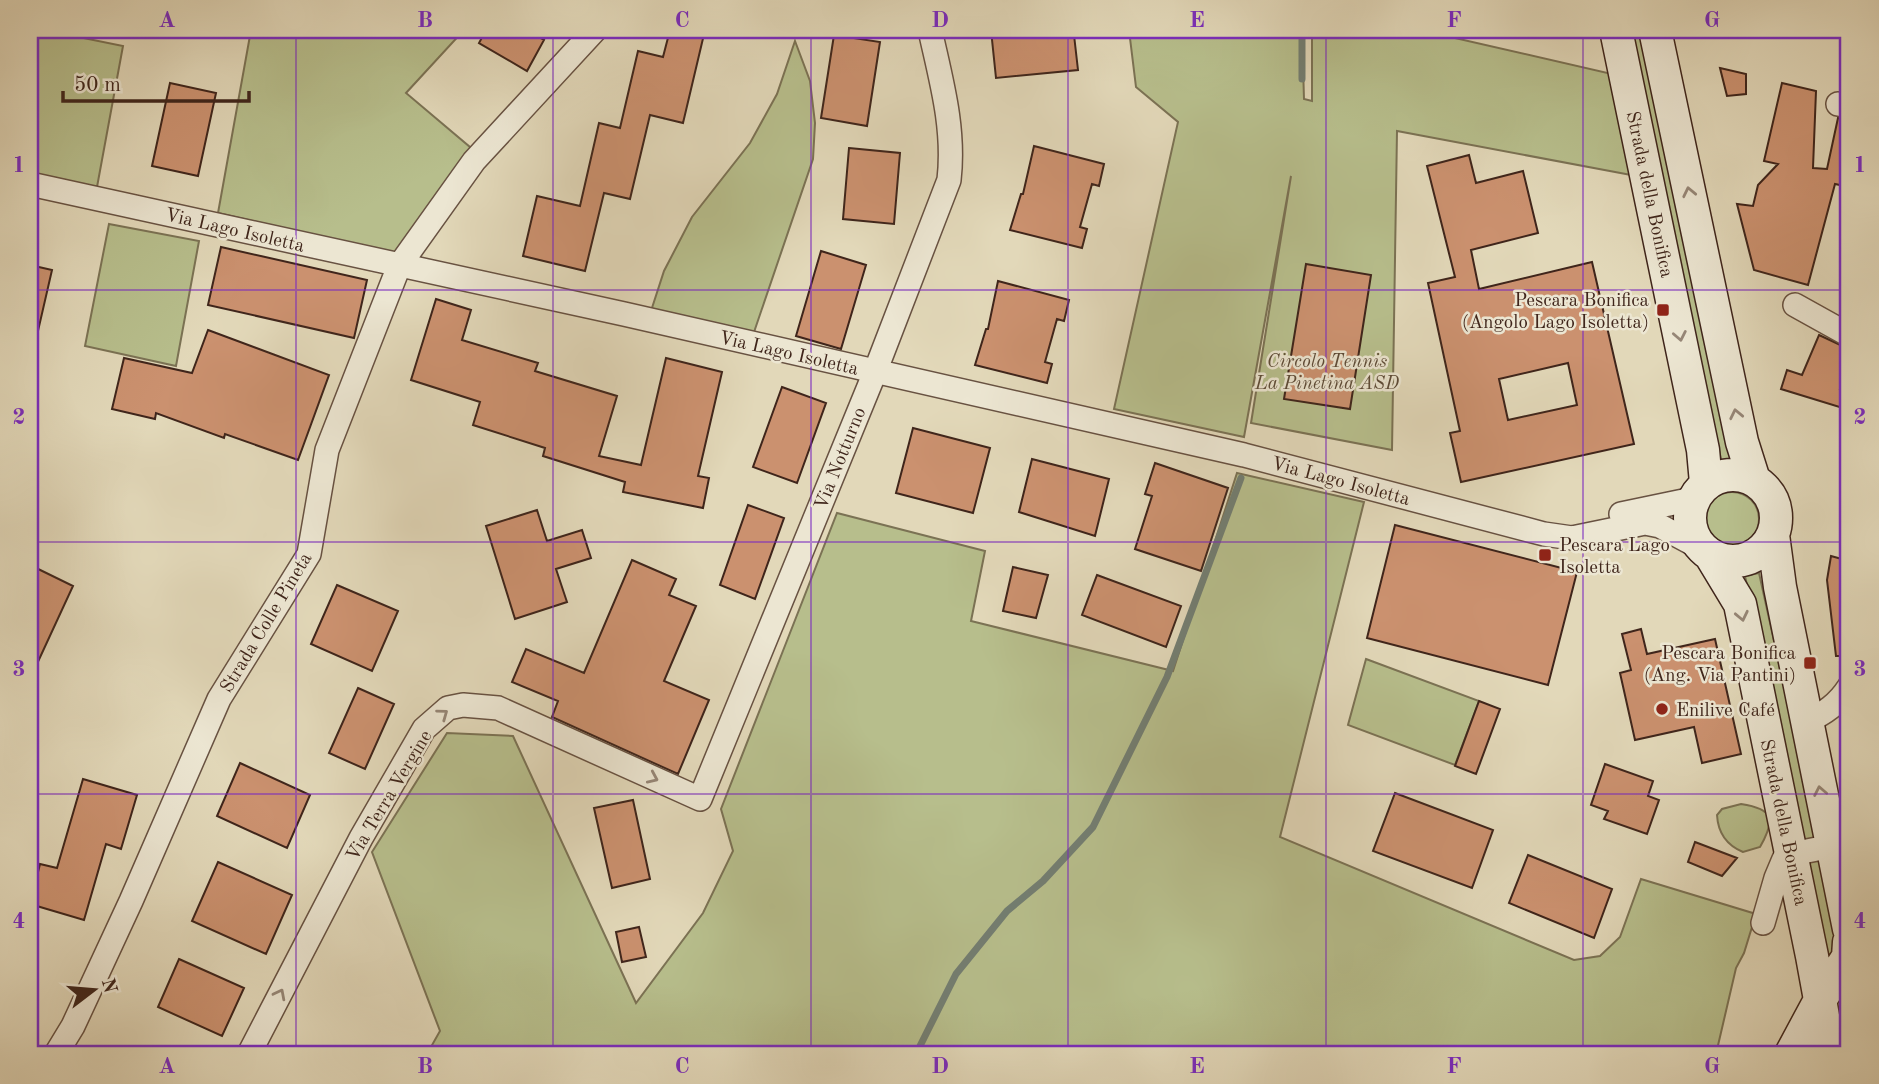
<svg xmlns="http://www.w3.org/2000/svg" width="1879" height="1084" font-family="'Old Standard TT',serif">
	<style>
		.green { fill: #b7be8c; stroke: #7b7254; stroke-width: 2 }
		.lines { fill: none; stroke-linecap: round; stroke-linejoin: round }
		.stream { stroke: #737e72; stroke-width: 7 }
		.building { fill: #cb916f; stroke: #3f251b; stroke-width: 2; fill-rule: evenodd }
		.street-casing { stroke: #685242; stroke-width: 26 }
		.secondary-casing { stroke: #3f251b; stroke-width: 35 }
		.street { stroke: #ece6d2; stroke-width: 23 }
		.secondary { stroke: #ece6d2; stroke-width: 32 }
		.oneway { stroke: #968676 }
		.grid { fill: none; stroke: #7b2cbf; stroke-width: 2; stroke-opacity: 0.55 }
		.poi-dot { fill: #8f2418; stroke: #ece6d2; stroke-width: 2.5 }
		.labels { text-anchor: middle; stroke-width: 5; stroke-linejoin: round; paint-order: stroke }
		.street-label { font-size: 19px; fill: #3f251b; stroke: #ece6d2 }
		.poi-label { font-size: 19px; fill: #3f251b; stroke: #ece6d2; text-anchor: end }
		.park-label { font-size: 19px; font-style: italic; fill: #5d4b37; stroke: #ece6d2 }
		.neatline { fill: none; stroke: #7b2cbf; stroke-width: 2.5 }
		.grid-label { font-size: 23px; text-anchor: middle; font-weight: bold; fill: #7b2cbf }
	</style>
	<rect width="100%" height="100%" fill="#e2d8b9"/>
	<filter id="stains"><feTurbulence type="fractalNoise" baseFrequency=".00286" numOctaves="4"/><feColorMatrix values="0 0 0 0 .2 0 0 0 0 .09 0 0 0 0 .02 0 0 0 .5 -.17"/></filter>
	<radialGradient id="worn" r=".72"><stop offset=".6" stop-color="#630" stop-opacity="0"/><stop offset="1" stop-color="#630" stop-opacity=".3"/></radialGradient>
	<path class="green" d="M 30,30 L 44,30 L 123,46 L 97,187 L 30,174 Z
		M 251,30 L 464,30 L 406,93 L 477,153 L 396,254 L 218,213 Z
		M 1129,30 L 1302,30 L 1304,99 L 1312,101 L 1312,30 L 1420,30 L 1612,74 L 1631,175 L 1397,131 L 1392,450 L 1251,423 L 1291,176 L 1244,437 L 1114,409 L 1178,122 L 1136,87 Z
		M 1630,30 L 1645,30 L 1737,460 L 1722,464 Z
		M 795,41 L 810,81 L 815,123 L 813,159 L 753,335 L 651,311 L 664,271 L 692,217 L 750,143 L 777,94 Z
		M 109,224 L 199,241 L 176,366 L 85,346 Z
		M 1237,473 L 1364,502 L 1280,837 L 1574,960 L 1600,956 L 1620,937 L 1641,879 L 1756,914 L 1744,953 L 1736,968 L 1716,1054 L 427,1054 L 440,1031 L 372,852 L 447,733 L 513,736 L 636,1003 L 703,913 L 733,851 L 721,809 L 837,513 L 985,551 L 971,621 L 1173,671 Z
		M1705 519a27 27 0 1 1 54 0a27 27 0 1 1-54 0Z
		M 1759,573 L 1818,840 L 1802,844 L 1745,576 Z
		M 1366,659 L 1479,701 L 1455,765 L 1348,725 Z
		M 1741,804 C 1774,809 1776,819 1760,847 L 1743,852 C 1726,845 1718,833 1717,815 L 1722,809 Z
		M 1821,854 L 1840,947 L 1829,970 L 1806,858 Z
		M 1848,978 L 1849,1054 L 1844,1054 L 1835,999 Z"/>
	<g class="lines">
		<path class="stream" d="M 1302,30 L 1302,79
			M 916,1054 L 956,974 L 1007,911 L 1043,881 L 1093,827 L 1167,677 L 1241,478"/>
	</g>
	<path class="building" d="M 486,30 L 526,30 L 544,40 L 527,71 L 479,43 Z
		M 670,30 L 705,30 L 683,123 L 650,115 L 630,199 L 604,193 L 585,271 L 523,256 L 537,196 L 580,206 L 599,123 L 620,128 L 638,51 L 663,57 Z
		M 991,30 L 1062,30 L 1063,36 L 1074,35 L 1078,70 L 996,78 Z
		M 834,35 L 880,42 L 867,126 L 821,118 Z
		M 1720,68 L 1746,74 L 1746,94 L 1727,96 Z
		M 170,83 L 216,93 L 198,176 L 152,166 Z
		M 1782,83 L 1816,91 L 1813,168 L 1827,169 L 1838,118 L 1849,120 L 1849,187 L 1835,184 L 1808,285 L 1754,270 L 1737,204 L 1753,206 L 1758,185 L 1778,164 L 1764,161 Z
		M 1034,146 L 1104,164 L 1099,186 L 1092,184 L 1080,227 L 1087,229 L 1082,248 L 1010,230 L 1021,194 L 1023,194 Z
		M 849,148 L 900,153 L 894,224 L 843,219 Z
		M 1469,155 L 1476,183 L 1523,171 L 1538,233 L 1471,250 L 1479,289 L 1592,262 L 1634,444 L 1461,482 L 1450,433 L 1460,431 L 1428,283 L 1455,277 L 1427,166 ZM 1568,363 L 1577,405 L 1508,420 L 1499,379 Z
		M 221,247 L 367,280 L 354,338 L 208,305 Z
		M 821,251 L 866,265 L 841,349 L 796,336 Z
		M 1306,264 L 1371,275 L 1350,409 L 1284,399 Z
		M 30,265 L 52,270 L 38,331 L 30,330 Z
		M 998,281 L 1069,300 L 1064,321 L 1057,319 L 1045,362 L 1052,364 L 1047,383 L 975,365 L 986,329 L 988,329 Z
		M 436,299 L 471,310 L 462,340 L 538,363 L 535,371 L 617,396 L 599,456 L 641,465 L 666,358 L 722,372 L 698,476 L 709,478 L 703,508 L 623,492 L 625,482 L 543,456 L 545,448 L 473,425 L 480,402 L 411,380 Z
		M 208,330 L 329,375 L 298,460 L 225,434 L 224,438 L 156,413 L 155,419 L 112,409 L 124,358 L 192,373 Z
		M 1819,335 L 1849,349 L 1849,357 L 1840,389 L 1849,392 L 1846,409 L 1781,389 L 1787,370 L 1802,375 Z
		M 782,387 L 826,403 L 797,483 L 753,467 Z
		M 913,428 L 990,448 L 973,513 L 896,493 Z
		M 1032,459 L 1109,479 L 1095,536 L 1019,512 Z
		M 1155,463 L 1228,488 L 1201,571 L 1135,549 L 1152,496 L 1145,494 Z
		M 748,505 L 784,518 L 755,599 L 720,585 Z
		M 537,510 L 547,541 L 582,530 L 591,558 L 556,569 L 567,602 L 515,619 L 486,526 Z
		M 1395,525 L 1577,572 L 1548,685 L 1367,638 Z
		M 1831,556 L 1849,561 L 1849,656 L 1836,656 L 1827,580 Z
		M 632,560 L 676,579 L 669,595 L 696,606 L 664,681 L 709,700 L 678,774 L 552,717 L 558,701 L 512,682 L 526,649 L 584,673 Z
		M 30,565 L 73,586 L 30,679 Z
		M 1013,567 L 1048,575 L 1036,618 L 1003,611 Z
		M 1097,575 L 1181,606 L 1166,647 L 1082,615 Z
		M 337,585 L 398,611 L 372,671 L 311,644 Z
		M 1641,629 L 1647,654 L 1715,639 L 1741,754 L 1702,763 L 1694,727 L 1635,740 L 1620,673 L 1631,670 L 1622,634 Z
		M 358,688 L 394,704 L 365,769 L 329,753 Z
		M 1479,701 L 1500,709 L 1476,774 L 1455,766 Z
		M 240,763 L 310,795 L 287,848 L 217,816 Z
		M 1605,764 L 1653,781 L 1648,796 L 1659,800 L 1647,834 L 1604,819 L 1608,811 L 1591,805 Z
		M 83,779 L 137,795 L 121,849 L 106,844 L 84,920 L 30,904 L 40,864 L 57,868 Z
		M 1395,793 L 1493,830 L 1472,888 L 1373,851 Z
		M 633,800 L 650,879 L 612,888 L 594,808 Z
		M 1695,842 L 1737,858 L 1722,876 L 1688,862 Z
		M 1528,855 L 1612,889 L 1594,938 L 1509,903 Z
		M 218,862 L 292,895 L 266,954 L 192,921 Z
		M 639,927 L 646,957 L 622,962 L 616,932 Z
		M 179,959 L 244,988 L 222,1036 L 158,1007 Z"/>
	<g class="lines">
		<defs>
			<path id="street" d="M 1838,104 L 1849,106
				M 30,184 L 624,314 L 1244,455 L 1544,534 L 1572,538 L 1645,523 L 1660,526 L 1701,548
				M 1795,305 L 1849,335
				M 1621,514 L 1693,499
				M 1806,722 C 1825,713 1838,704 1849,687
				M 1763,923 L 1776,878 L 1784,859 L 1792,854 L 1822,848 L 1829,836
				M 56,1054 L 73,1026 L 131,901 L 219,699 L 309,554 L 327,450 L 399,266 L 474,161 L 595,30
				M 249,1054 L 361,838 L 424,729 L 448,708 L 463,705 L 498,708 L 700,799 L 875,372 L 949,180 C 955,128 941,80 930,30"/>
			<path id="secondary" d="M 1616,30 L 1703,450 L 1706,483
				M 1655,30 L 1742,442 L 1754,480
				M1690 518a43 43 0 1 1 86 0a43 43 0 1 1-86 0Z
				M 1773,535 L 1780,587 L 1849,929
				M 1711,556 L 1740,604 L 1812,956 L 1827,1038 L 1822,1054
				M 1791,1054 L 1820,1000 L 1848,957 L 1849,942"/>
		</defs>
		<use href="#street" class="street-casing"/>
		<use href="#secondary" class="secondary-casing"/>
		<use href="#street" class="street"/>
		<use href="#secondary" class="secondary"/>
	</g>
	<defs><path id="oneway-chevron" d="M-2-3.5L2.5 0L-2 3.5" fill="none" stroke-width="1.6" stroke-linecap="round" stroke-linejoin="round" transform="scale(1.75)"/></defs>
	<g class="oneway">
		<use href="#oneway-chevron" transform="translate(1689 192) rotate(-102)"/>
		<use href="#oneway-chevron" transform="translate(1680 336) rotate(79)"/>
		<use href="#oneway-chevron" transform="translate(1736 414) rotate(-102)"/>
		<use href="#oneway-chevron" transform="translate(1742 616) rotate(78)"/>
		<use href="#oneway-chevron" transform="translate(443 714) rotate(-36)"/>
		<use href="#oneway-chevron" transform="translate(653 778) rotate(24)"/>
		<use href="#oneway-chevron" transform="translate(1820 791) rotate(-101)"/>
		<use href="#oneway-chevron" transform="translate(280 994) rotate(-63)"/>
	</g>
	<path class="grid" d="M 296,30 L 296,1054M 553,30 L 553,1054M 811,30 L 811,1054M 1068,30 L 1068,1054M 1326,30 L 1326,1054M 1583,30 L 1583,1054M 30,290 L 1849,290M 30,542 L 1849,542M 30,794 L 1849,794"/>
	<g class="poi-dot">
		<rect x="1656" y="303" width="14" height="14" rx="3.5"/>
		<rect x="1538" y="548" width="14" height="14" rx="3.5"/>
		<rect x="1803" y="656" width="14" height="14" rx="3.5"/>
		<circle cx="1662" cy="709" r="7"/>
	</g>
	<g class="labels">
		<g class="street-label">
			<text transform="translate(1651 194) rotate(78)" y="7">Strada della Bonifica</text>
			<text transform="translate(235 229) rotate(13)" y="7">Via Lago Isoletta</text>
			<text transform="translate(789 352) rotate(13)" y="7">Via Lago Isoletta</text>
			<text transform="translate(839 458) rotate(-68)" y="7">Via Notturno</text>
			<text transform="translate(1341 480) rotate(15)" y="7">Via Lago Isoletta</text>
			<text transform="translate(265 622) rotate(-59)" y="7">Strada Colle Pineta</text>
			<text transform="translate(388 795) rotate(-59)" y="7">Via Terra Vergine</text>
			<text transform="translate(1785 822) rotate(78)" y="7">Strada della Bonifica</text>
		</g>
		<g class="poi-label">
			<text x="1649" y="306">Pescara Bonifica<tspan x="1649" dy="22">(Angolo Lago Isoletta)</tspan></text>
			<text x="1559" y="551" text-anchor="start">Pescara Lago<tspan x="1559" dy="22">Isoletta</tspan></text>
			<text x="1796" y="659">Pescara Bonifica<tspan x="1796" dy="22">(Ang. Via Pantini)</tspan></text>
			<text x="1676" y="716" text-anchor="start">Enilive Café</text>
		</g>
		<g class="park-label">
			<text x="1327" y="367">Circolo Tennis<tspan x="1327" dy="22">La Pinetina ASD</tspan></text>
		</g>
	</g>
	<rect width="1879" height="1084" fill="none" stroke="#e2d8b9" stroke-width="77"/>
	<g transform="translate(94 990) rotate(74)" stroke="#ece6d2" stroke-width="5" paint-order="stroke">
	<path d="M0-5L12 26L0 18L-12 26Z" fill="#3f251b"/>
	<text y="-10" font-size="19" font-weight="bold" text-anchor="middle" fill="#3f251b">N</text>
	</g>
	<path d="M63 91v10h186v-10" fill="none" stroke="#3f251b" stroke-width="3.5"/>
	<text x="74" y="91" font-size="21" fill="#3f251b" stroke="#ece6d2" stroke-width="5" paint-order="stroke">50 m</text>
	<rect x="38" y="38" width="1802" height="1008" class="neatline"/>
	<g class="grid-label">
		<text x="167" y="27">A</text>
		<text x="425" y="27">B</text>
		<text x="682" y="27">C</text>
		<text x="940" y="27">D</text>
		<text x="1197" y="27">E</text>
		<text x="1454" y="27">F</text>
		<text x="1712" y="27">G</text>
		<text x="19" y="172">1</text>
		<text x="1860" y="172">1</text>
		<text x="19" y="424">2</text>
		<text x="1860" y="424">2</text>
		<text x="19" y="676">3</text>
		<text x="1860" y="676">3</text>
		<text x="19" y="928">4</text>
		<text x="1860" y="928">4</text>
		<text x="167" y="1073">A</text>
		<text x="425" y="1073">B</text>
		<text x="682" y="1073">C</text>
		<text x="940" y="1073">D</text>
		<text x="1197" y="1073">E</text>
		<text x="1454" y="1073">F</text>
		<text x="1712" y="1073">G</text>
	</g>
	<rect width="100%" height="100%" filter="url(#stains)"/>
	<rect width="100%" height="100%" fill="url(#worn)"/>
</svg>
